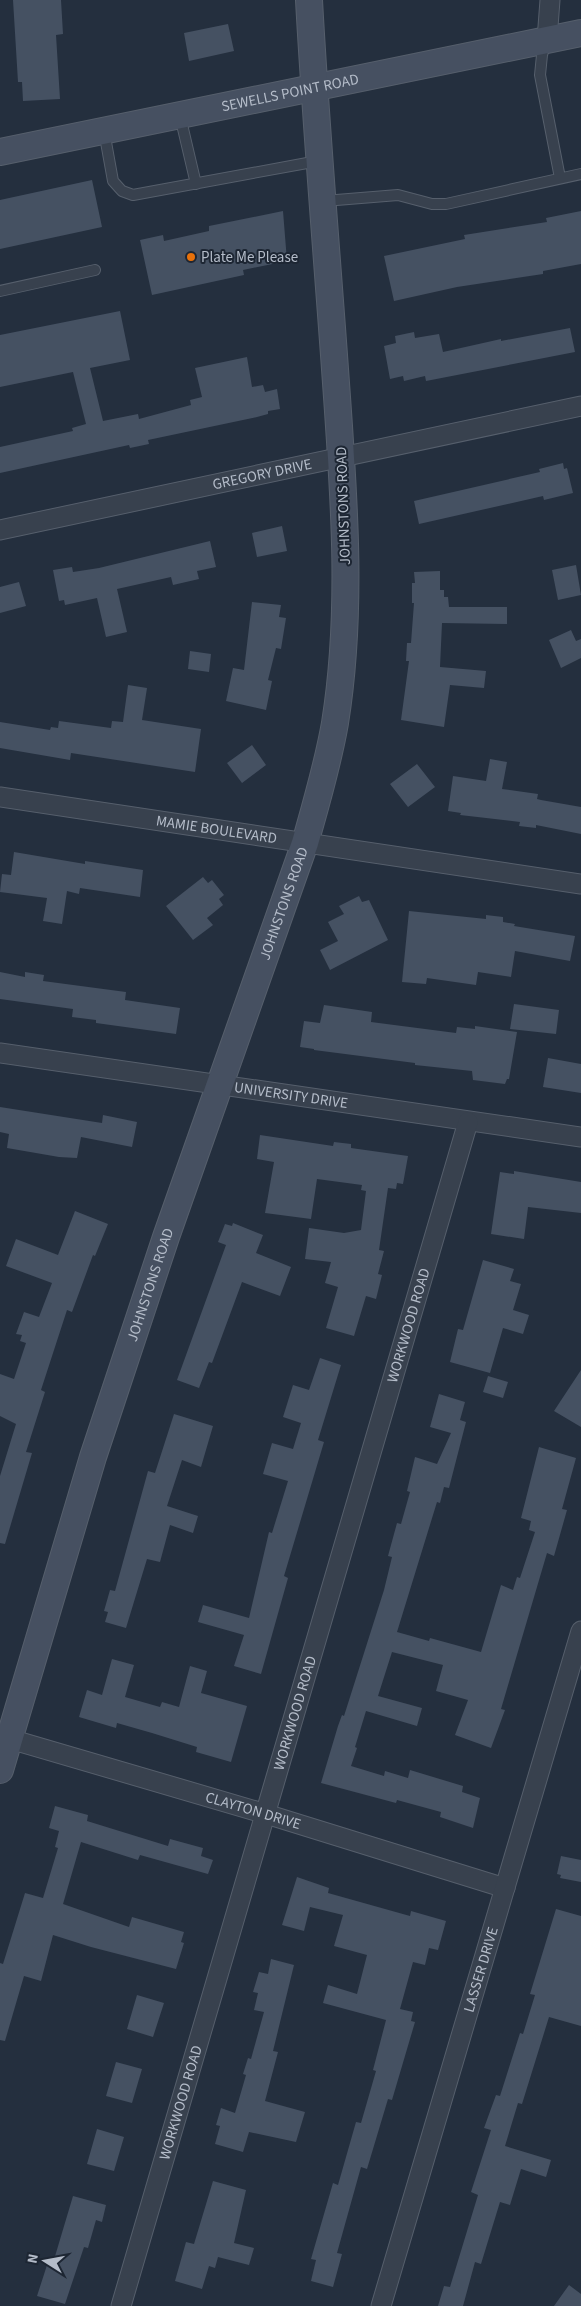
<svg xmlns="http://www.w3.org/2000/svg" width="581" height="2306" font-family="'Source Sans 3',sans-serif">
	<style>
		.building { fill: #455162 }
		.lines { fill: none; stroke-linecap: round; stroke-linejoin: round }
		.lane-casing { stroke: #565f6c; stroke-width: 12 }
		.street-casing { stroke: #565f6c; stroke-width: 21 }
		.secondary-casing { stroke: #565f6c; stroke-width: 28 }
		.lane { stroke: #38414e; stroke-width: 10 }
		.street { stroke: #38414e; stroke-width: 19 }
		.secondary { stroke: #465061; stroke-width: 26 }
		.food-dot { fill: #e8710a; stroke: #1d2633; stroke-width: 2 }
		.labels { text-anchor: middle; stroke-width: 4; stroke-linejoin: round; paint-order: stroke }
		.street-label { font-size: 15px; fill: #b4bcc9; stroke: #1d2633 }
		.poi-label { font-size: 15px; fill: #b4bcc9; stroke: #1d2633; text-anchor: start }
	</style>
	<rect width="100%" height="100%" fill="#242f3e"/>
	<path class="building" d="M 13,0 L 61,0 L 63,34 L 56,35 L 60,99 L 23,101 L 22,82 L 18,82 Z
		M 228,24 L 234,51 L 189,61 L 184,33 Z
		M 92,180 L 102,227 L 0,249 L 0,200 Z
		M 283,211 L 287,261 L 243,270 L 244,275 L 152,295 L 140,240 L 163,235 L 164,241 L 209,231 L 209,226 Z
		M 581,211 L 581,264 L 543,271 L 543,274 L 457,287 L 394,301 L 384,256 L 465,239 L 464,235 L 547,222 L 546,218 Z
		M 120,311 L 130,360 L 90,368 L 103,421 L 138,414 L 139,419 L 191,405 L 190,400 L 202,397 L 195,368 L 247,357 L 252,387 L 263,385 L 265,392 L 277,389 L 280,409 L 268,411 L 268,414 L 257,417 L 148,440 L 149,444 L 130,448 L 129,445 L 0,473 L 0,447 L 73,431 L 72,428 L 86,424 L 73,372 L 0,387 L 0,335 Z
		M 570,328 L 575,352 L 426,381 L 425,376 L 404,381 L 403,376 L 390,379 L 384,346 L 396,343 L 395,336 L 414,332 L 415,338 L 439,334 L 443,352 L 501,339 L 501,341 Z
		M 563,463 L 564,469 L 567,468 L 573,493 L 544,500 L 543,496 L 419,524 L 414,501 L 540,472 L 539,469 Z
		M 282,526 L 287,551 L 257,557 L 252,533 Z
		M 210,541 L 216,567 L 197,571 L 199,579 L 173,585 L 171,577 L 117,589 L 127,632 L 106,637 L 97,598 L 65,605 L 64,600 L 59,601 L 53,570 L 72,567 L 73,572 L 99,568 Z
		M 576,565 L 581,595 L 558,600 L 552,570 Z
		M 440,571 L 440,590 L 444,590 L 444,597 L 448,597 L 449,607 L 507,607 L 507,624 L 442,623 L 440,667 L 486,671 L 484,688 L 450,685 L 444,727 L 401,720 L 409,661 L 406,661 L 407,643 L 411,643 L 414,603 L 412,603 L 412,583 L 415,583 L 414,572 Z
		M 19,582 L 26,606 L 0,613 L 0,587 Z
		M 252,602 L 281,605 L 279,617 L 286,618 L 281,649 L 276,648 L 268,680 L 272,681 L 266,710 L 226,701 L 233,668 L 244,670 Z
		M 571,630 L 576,641 L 581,639 L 581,658 L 561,668 L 549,640 Z
		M 190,651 L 211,654 L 209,672 L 188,669 Z
		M 128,685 L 147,688 L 142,720 L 201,729 L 195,772 L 71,753 L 70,760 L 0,748 L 0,722 L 50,730 L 51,727 L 58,728 L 59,721 L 111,728 L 112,721 L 123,722 Z
		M 252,745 L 266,765 L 242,783 L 227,763 Z
		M 490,759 L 507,762 L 502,789 L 538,794 L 537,799 L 541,800 L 581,807 L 581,834 L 536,825 L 536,828 L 519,826 L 520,822 L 460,815 L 461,813 L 448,811 L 453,776 L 486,781 Z
		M 417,764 L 435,787 L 408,807 L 390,784 Z
		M 14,852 L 85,864 L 85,861 L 143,870 L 140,897 L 80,888 L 79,894 L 67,891 L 62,924 L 43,921 L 47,898 L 0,892 L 2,874 L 11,875 Z
		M 203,877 L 208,883 L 212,880 L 224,895 L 219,899 L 223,905 L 207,918 L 213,925 L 193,940 L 166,906 Z
		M 359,896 L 362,902 L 369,900 L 388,940 L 330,970 L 320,950 L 338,941 L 328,922 L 344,914 L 339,906 Z
		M 409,911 L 486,919 L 486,915 L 503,917 L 503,922 L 515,924 L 514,926 L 575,936 L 570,961 L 515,951 L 511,977 L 478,972 L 476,985 L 427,978 L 426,984 L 402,982 Z
		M 0,972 L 25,977 L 25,972 L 44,975 L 43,981 L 126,992 L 125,1000 L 180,1008 L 176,1034 L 96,1023 L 96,1020 L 72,1017 L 73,1009 L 0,999 Z
		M 514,1004 L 559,1010 L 556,1034 L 510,1029 Z
		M 324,1005 L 372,1012 L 371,1022 L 456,1033 L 457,1027 L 475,1029 L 475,1026 L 517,1032 L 509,1079 L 507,1079 L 505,1084 L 473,1080 L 472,1071 L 415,1065 L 415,1063 L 314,1050 L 314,1049 L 300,1047 L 304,1021 L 320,1023 Z
		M 548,1058 L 581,1064 L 581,1093 L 543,1087 Z
		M 0,1107 L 102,1123 L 103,1115 L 137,1122 L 132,1147 L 81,1137 L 77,1158 L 59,1157 L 7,1148 L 9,1134 L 0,1132 Z
		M 260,1135 L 333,1146 L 334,1142 L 351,1144 L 351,1148 L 408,1156 L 403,1184 L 397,1183 L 396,1189 L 388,1188 L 379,1250 L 384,1251 L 378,1274 L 382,1275 L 376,1299 L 366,1296 L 354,1336 L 326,1328 L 338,1287 L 325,1283 L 331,1262 L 305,1259 L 309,1228 L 344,1233 L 361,1230 L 366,1191 L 361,1190 L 362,1185 L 317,1179 L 311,1219 L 265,1213 L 274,1162 L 257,1159 Z
		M 514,1171 L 581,1182 L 581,1213 L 528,1207 L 524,1239 L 491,1234 L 500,1172 L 514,1174 Z
		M 75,1211 L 108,1224 L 95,1256 L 93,1255 L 72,1312 L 67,1310 L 41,1390 L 45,1392 L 26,1452 L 32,1453 L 5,1544 L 0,1543 L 0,1476 L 16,1424 L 0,1416 L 0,1374 L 14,1379 L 26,1343 L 20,1341 L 22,1335 L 16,1334 L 24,1312 L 39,1317 L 52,1283 L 6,1266 L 16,1239 L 58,1255 Z
		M 233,1223 L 263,1235 L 256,1253 L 291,1267 L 280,1296 L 242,1282 L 212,1363 L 209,1362 L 199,1388 L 177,1380 L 226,1245 L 218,1242 L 225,1224 L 232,1226 Z
		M 483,1260 L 514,1269 L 510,1281 L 521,1284 L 513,1310 L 529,1315 L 523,1334 L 503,1328 L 490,1373 L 450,1362 L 458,1329 L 463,1330 Z
		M 320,1358 L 341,1365 L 318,1440 L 324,1442 L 284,1576 L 288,1578 L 261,1674 L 234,1666 L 244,1635 L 198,1622 L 203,1605 L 249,1618 L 269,1532 L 272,1533 L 288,1481 L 263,1474 L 272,1443 L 293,1449 L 301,1423 L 283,1417 L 293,1385 L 309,1390 Z
		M 581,1370 L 581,1427 L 554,1411 Z
		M 488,1376 L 508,1382 L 503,1398 L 483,1392 Z
		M 439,1394 L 465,1402 L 460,1420 L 466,1422 L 449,1488 L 444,1487 L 440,1503 L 437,1502 L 397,1632 L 429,1641 L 430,1638 L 481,1652 L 501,1585 L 513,1590 L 517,1577 L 520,1578 L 535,1532 L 529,1530 L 531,1521 L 521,1518 L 539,1447 L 576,1458 L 562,1509 L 567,1510 L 554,1556 L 547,1553 L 501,1709 L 505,1710 L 491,1748 L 455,1735 L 468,1700 L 436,1691 L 443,1665 L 392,1652 L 378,1696 L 422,1708 L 417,1726 L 366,1711 L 355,1747 L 357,1748 L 351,1766 L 384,1776 L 385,1771 L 408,1778 L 410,1770 L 463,1786 L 462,1792 L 480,1798 L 473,1828 L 440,1817 L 441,1812 L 397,1800 L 396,1803 L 321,1783 L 338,1726 L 342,1715 L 344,1716 L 384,1590 L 392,1557 L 388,1556 L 397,1523 L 401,1524 L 410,1492 L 407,1491 L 415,1457 L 437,1464 L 451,1433 L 430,1427 Z
		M 174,1414 L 213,1426 L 201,1467 L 182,1460 L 167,1506 L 198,1516 L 193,1533 L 170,1525 L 160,1562 L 147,1559 L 126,1628 L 105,1622 L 108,1612 L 104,1611 L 110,1590 L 115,1591 L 148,1471 L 155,1473 Z
		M 112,1659 L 134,1665 L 125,1697 L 160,1707 L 162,1702 L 179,1707 L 190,1666 L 207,1671 L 201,1693 L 247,1706 L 231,1762 L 196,1752 L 197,1747 L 152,1733 L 117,1723 L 116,1728 L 79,1717 L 87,1690 L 102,1695 Z
		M 55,1806 L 88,1815 L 87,1821 L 168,1846 L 170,1839 L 203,1848 L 201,1856 L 213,1860 L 208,1874 L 140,1855 L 138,1860 L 81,1842 L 63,1904 L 129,1927 L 132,1917 L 184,1932 L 181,1942 L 184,1943 L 176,1969 L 91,1947 L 53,1935 L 41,1981 L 24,1976 L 5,2041 L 0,2040 L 0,1963 L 3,1964 L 25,1893 L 43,1898 L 58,1848 L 55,1847 L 59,1831 L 49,1828 Z
		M 561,1856 L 581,1860 L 581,1882 L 560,1878 L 561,1875 L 557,1874 Z
		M 297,1877 L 329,1888 L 328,1893 L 410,1916 L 411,1911 L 446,1921 L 438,1950 L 429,1948 L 425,1965 L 413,1962 L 400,2009 L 413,2012 L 411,2021 L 415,2022 L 392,2100 L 388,2099 L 367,2169 L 361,2167 L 337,2253 L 342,2254 L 333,2287 L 311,2281 L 316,2260 L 311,2259 L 333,2183 L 338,2185 L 356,2122 L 361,2123 L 376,2071 L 373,2070 L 386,2020 L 323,2003 L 328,1985 L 357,1994 L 367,1955 L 334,1946 L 343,1915 L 310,1907 L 304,1931 L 282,1925 Z
		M 556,1909 L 581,1916 L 581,2026 L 549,2017 L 522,2104 L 518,2103 L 505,2146 L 551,2160 L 546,2177 L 521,2169 L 510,2205 L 500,2202 L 481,2264 L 475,2262 L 463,2306 L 438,2306 L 444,2286 L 450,2287 L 478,2195 L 471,2192 L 491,2130 L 484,2128 L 496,2095 L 500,2096 L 520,2033 L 523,2034 L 535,1995 L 530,1994 Z
		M 271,1959 L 294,1965 L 273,2051 L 278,2052 L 265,2101 L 305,2112 L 296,2142 L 249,2132 L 243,2152 L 215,2144 L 220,2126 L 216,2125 L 221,2108 L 235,2113 L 246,2075 L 243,2074 L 248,2058 L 251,2059 L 264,2012 L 254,2010 L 258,1993 L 253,1992 L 259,1972 L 268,1974 Z
		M 137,1995 L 164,2003 L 153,2037 L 127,2029 Z
		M 116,2062 L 142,2069 L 132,2103 L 106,2096 Z
		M 97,2129 L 124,2137 L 114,2171 L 87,2164 Z
		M 213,2181 L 246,2190 L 234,2243 L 254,2248 L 249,2265 L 218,2257 L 215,2268 L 209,2266 L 202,2289 L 175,2281 L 186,2242 L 194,2244 Z
		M 73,2196 L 106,2205 L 102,2222 L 96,2220 L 88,2248 L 84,2247 L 65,2304 L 37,2296 L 48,2262 L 53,2263 Z
		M 569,2285 L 581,2294 L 581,2306 L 554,2306 Z"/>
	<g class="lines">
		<defs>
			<path id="lane" d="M 546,41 L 542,55 L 540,75 L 560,178
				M 180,116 L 196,184
				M 104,131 L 113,181 L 122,191 L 133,195 L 318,161
				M 324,201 L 398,195 L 432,204 L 446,204 L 581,174
				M 0,291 L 95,270"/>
			<g id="street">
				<path d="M 547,40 L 550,0"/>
				<path id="s1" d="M 0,530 L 581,406"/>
				<path id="s2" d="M 0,797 L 581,884"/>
				<path id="s3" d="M 0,1053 L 581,1137"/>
				<path id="s4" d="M 0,1736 L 266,1814 L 505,1888"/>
				<path id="s5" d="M 121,2306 L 468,1122"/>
				<path id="s6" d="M 381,2306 L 581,1631"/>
			</g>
			<g id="secondary">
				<path id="s7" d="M 0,152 L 581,33"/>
				<path id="s8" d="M 0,1770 L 93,1457 L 166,1237 L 305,843 C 316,804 328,764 335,723 C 353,611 344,496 336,383 C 327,255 316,128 309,0"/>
			</g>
		</defs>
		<use href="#lane" class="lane-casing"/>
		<use href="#street" class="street-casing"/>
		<use href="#secondary" class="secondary-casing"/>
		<use href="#lane" class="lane"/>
		<use href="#street" class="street"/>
		<use href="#secondary" class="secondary"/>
	</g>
	<circle class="food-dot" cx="191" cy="257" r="5"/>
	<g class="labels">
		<g class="street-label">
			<text dy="5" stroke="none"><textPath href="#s7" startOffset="296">SEWELLS POINT ROAD</textPath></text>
			<text dy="5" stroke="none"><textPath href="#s1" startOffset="268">GREGORY DRIVE</textPath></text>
			<text transform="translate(343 506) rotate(-92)" y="5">JOHNSTONS ROAD</text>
			<text dy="5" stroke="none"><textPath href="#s2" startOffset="219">MAMIE BOULEVARD</textPath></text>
			<text dy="5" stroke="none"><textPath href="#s8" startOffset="912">JOHNSTONS ROAD</textPath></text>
			<text dy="5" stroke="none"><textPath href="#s3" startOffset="294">UNIVERSITY DRIVE</textPath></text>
			<text dy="5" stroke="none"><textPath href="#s8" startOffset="508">JOHNSTONS ROAD</textPath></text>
			<text dy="5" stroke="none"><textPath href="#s5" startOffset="1022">WORKWOOD ROAD</textPath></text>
			<text dy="5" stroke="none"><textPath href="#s5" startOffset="618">WORKWOOD ROAD</textPath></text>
			<text dy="5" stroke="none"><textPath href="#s4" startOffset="264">CLAYTON DRIVE</textPath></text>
			<text dy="5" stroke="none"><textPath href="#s6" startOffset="351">LASSER DRIVE</textPath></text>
			<text dy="5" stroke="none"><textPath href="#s5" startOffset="212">WORKWOOD ROAD</textPath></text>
		</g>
		<g class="poi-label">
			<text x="201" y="262">Plate Me Please</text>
		</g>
	</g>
	<g transform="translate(45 2261) rotate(281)" stroke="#1d2633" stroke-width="4" paint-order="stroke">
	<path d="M0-4L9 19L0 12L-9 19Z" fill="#b4bcc9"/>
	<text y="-8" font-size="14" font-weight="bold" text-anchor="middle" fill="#b4bcc9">N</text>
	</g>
</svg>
